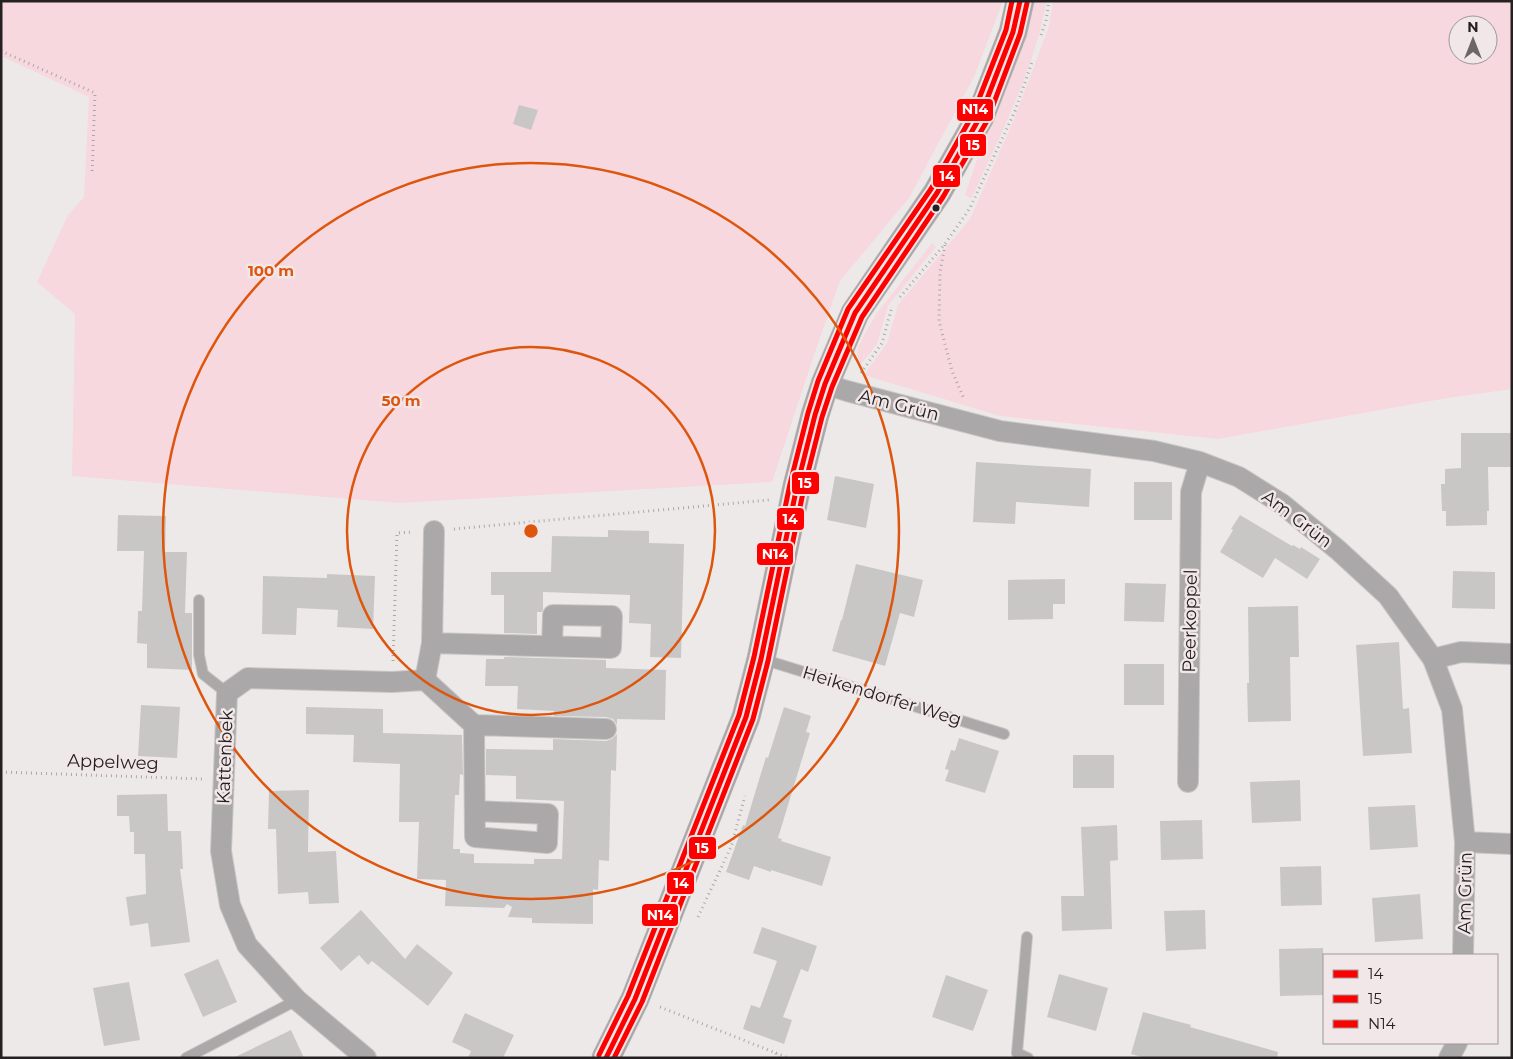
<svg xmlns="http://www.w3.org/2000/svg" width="1513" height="1059" font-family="Montserrat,sans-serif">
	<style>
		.green { fill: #f7d8df; fill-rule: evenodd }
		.building { fill: #c9c7c6 }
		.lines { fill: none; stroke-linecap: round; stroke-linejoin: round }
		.lane-casing { stroke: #c9c6c6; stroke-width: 12 }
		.street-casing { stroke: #c9c6c6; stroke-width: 22 }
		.secondary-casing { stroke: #c9c6c6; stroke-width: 29 }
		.path { stroke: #aba8a8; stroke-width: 3; stroke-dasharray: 1 4; stroke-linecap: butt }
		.lane { stroke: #aaa8a8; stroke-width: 10 }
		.street { stroke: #aaa8a8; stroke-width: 20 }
		.secondary { stroke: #a9a7a7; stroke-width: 28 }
		.bus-1-casing { stroke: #f1e6e8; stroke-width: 9 }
		.bus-2-casing { stroke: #f1e6e8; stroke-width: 9 }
		.bus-3-casing { stroke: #f1e6e8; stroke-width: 9 }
		.bus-1 { stroke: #f00; stroke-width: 5 }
		.bus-2 { stroke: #f00; stroke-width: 5 }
		.bus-3 { stroke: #f00; stroke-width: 5 }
		.ring { fill: none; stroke: #de560d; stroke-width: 2.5 }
		.bus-dot { fill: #252122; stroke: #f1e6e8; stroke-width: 2 }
		.labels { text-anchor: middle; stroke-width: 5; stroke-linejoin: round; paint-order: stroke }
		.street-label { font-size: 18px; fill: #252122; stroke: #f1e6e8 }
		.centre { fill: #de560d; stroke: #f1e6e8; stroke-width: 2.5 }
		.ring-label { font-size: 15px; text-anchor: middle; font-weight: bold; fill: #de560d; stroke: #f1e6e8; stroke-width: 5; stroke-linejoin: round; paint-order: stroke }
		.line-badge { stroke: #f1e6e8; stroke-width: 2 }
		.badge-label { font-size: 14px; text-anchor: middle; font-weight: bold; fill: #fff }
	</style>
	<rect width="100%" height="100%" fill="#eee9e9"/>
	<path class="green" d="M 1,1 L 1003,1 L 974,77 L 909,198 L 840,281 L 813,358 L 772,482 L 398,503 L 72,476 L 75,314 L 37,282 L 68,215 L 84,197 L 89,97 L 1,56 Z
		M 1030,1 L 1047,1 C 1033,71 1001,135 971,199 L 965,195 Z
		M 1053,1 L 1512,1 L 1512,389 L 1442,399 L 1218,439 L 1000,416 L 864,375 L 887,343 L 898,305 L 970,219 L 1015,117 L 1049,26 ZM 1458,25 L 1488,25 L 1488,55 L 1458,55 Z
		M 932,243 L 936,247 L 888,306 L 877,344 L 861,364 L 857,356 L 858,348 L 864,335 L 877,313 Z"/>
	<path class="building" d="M 519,105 L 538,110 L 531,130 L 513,124 Z
		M 1461,433 L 1512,433 L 1512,467 L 1488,467 L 1489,511 L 1487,511 L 1487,525 L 1446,526 L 1446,511 L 1442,511 L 1441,484 L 1445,484 L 1445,469 L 1461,468 Z
		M 976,462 L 1091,469 L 1089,507 L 1016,502 L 1015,524 L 973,522 Z
		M 835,476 L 874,484 L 866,528 L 827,520 Z
		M 1134,482 L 1172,482 L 1172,520 L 1134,520 Z
		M 118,515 L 166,516 L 165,552 L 187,552 L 185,613 L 192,613 L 192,670 L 147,668 L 147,644 L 137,643 L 138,611 L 142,611 L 144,551 L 117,551 Z
		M 1240,515 L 1292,546 L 1293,545 L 1300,549 L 1301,547 L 1320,559 L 1307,579 L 1275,558 L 1263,578 L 1220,552 L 1233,530 L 1231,529 Z
		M 608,530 L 649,531 L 649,543 L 684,544 L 681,658 L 650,657 L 651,624 L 629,623 L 630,595 L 543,592 L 543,609 L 542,612 L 537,612 L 537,634 L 504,633 L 504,595 L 491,595 L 491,572 L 551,572 L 552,536 L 608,537 Z
		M 856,564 L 923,580 L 914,617 L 900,613 L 885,666 L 832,651 L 841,620 L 842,620 Z
		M 1453,571 L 1495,572 L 1495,609 L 1452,608 Z
		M 327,574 L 375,576 L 373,629 L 337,627 L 338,610 L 297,608 L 296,635 L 262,634 L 263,576 L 327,578 Z
		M 1065,579 L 1065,604 L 1053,604 L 1053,619 L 1008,620 L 1008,580 Z
		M 1125,583 L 1166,584 L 1164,622 L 1124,621 Z
		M 1298,606 L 1299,657 L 1290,657 L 1291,721 L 1248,722 L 1247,683 L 1249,683 L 1248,607 Z
		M 1399,642 L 1403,709 L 1409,708 L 1412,753 L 1363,756 L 1356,645 Z
		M 504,657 L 606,660 L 606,668 L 666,670 L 665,720 L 617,719 L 617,725 L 613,719 L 606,717 L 554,716 L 554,711 L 517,709 L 518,686 L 485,686 L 486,659 L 504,659 Z
		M 1124,664 L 1164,664 L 1164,705 L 1124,705 Z
		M 141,705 L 180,707 L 177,758 L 138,756 Z
		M 306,707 L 383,709 L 383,733 L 462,735 L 463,775 L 460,774 L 459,795 L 455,795 L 453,849 L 460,849 L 460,853 L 474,854 L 474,863 L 534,864 L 534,859 L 562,859 L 564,801 L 516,799 L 516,776 L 486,775 L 486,749 L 553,750 L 553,739 L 606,741 L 612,739 L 617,734 L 616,771 L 611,770 L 609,861 L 599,860 L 598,890 L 593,889 L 593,924 L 532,923 L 532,918 L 508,917 L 512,907 L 507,904 L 504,908 L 445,906 L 446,880 L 417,879 L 419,822 L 399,822 L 400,764 L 353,762 L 354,735 L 306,734 Z
		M 784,707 L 811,716 L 806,732 L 810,733 L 778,838 L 782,839 L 781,841 L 831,857 L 822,886 L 771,870 L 771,872 L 754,866 L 749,880 L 726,872 L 743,825 L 745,826 L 766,757 L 768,758 Z
		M 959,738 L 999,751 L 985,793 L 945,781 L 949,770 L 945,769 L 951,750 L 955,751 Z
		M 1073,755 L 1114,755 L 1114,788 L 1073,788 Z
		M 1300,780 L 1301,821 L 1252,823 L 1250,782 Z
		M 309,790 L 308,852 L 336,851 L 339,903 L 309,904 L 308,892 L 278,894 L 276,829 L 268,829 L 269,791 Z
		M 167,794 L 168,831 L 181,831 L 183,869 L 180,869 L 190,942 L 151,947 L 148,923 L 130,926 L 126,897 L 146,894 L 145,854 L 134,854 L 134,832 L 130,832 L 129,816 L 117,816 L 117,795 Z
		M 1415,805 L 1418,847 L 1370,850 L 1368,807 Z
		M 1202,820 L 1203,859 L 1161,860 L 1160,821 Z
		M 1117,825 L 1118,860 L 1110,861 L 1112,929 L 1062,931 L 1061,896 L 1084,896 L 1081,827 Z
		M 1321,866 L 1322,905 L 1281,906 L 1280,867 Z
		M 1420,894 L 1423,939 L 1375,942 L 1372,898 Z
		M 361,910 L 405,959 L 417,944 L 453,973 L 428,1006 L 372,961 L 368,965 L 359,955 L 341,971 L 320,948 Z
		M 1205,910 L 1206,949 L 1166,951 L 1164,911 Z
		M 762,927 L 817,946 L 808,972 L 801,969 L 783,1017 L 792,1020 L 784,1044 L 743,1029 L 751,1005 L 760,1008 L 777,961 L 753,953 Z
		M 1323,948 L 1324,995 L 1280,996 L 1279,949 Z
		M 218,959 L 237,1002 L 203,1017 L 184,974 Z
		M 1059,974 L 1108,988 L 1096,1031 L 1047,1017 Z
		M 946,975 L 988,990 L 973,1031 L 932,1017 Z
		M 129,982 L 140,1040 L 104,1046 L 93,988 Z
		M 1143,1012 L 1191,1025 L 1190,1027 L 1278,1052 L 1277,1058 L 1146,1058 L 1131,1054 Z
		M 465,1013 L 514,1035 L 503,1058 L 468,1058 L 471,1051 L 452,1042 Z
		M 291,1030 L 304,1058 L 233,1058 Z"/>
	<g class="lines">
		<defs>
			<path id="lane" d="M 199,600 L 199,655 L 203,674 L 227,693
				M 762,659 L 1004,734
				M 1027,937 L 1017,1053 L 1028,1058
				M 186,1058 L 297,1000"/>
			<path id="street" d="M 825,384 L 847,391 L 1000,431 L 1154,451 L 1200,462 L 1239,477 L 1282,504 L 1338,550 L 1388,596 L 1433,659 L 1452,709 L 1465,842 L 1463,955
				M 432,643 L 611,648 L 612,616 L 553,615 L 552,646
				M 1433,659 L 1461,652 L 1512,654
				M 425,680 L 474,725 L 606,729
				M 474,725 L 475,837 L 547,843 L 548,814 L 475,811
				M 1188,782 L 1191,492 L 1200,462
				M 1465,842 L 1512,844
				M 366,1058 L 297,1000 L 247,945 L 230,905 L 221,851 L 227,693 L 248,678 L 392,682 L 425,680 L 432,643 L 434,531
				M 1449,1058 L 1457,1043"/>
			<path id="secondary" d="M 606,1058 L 635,999 L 746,717 L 761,659 L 797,486 L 815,415 L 825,384 L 855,313 L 937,193 L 980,117 L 1013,32 L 1020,1"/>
		</defs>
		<use href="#lane" class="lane-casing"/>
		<use href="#street" class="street-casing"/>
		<use href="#secondary" class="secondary-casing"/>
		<path class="path" d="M 1041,35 L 1046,21 L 1049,1
			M 1,51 L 95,93 L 92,175
			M 945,245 L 940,272 L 939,321 L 952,371 L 964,399
			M 900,297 L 945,244 L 970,208 L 1015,111 L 1032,62
			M 861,373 L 882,343 L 892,307
			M 454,529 L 769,500
			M 393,661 L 397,533 L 413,532
			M 1,772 L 203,779
			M 698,917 L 731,847 L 745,796
			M 660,1007 L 776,1053 L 776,1058
			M 776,1053 L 788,1058"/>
		<use href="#lane" class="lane"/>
		<use href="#street" class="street"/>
		<use href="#secondary" class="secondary"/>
		<defs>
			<path id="bus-1" d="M 606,1058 L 635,999 L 746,717 L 761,659 L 797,486 L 815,415 L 825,384 L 855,313 L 937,193 L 980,117 L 1013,32 L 1020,1"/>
			<path id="bus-2" d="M 614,1058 L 642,1002 L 753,719 L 768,661 L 804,488 L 822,417 L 832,387 L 862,317 L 943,197 L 987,121 L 1020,34 L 1027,3"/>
			<path id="bus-3" d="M 599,1055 L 628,996 L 739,715 L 754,657 L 790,484 L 808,413 L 818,381 L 848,309 L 931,189 L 973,114 L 1006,30 L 1012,1"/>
		</defs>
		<use href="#bus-1" class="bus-1-casing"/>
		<use href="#bus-2" class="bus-2-casing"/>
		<use href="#bus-3" class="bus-3-casing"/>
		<use href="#bus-1" class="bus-1"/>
		<use href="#bus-2" class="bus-2"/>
		<use href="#bus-3" class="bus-3"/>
	</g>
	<g class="ring">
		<circle cx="531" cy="531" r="184"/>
		<circle cx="531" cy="531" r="368"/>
	</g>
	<circle class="bus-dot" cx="936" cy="208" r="4.5"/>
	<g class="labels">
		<g class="street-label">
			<text transform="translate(899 405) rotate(14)" y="6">Am Grün</text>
			<text transform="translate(1297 519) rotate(37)" y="6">Am Grün</text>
			<text transform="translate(1190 621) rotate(-89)" y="6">Peerkoppel</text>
			<text transform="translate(882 696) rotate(17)" y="6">Heikendorfer Weg</text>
			<text transform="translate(225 757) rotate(-88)" y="6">Kattenbek</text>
			<text transform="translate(113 762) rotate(2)" y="6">Appelweg</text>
			<text transform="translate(1465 893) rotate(-89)" y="6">Am Grün</text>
		</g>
	</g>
	<circle cx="531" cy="531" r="8" class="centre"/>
	<g class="ring-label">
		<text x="271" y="276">100 m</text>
		<text x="401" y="406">50 m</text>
	</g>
	<g class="line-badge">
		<rect x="956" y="98" width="38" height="24" rx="5" fill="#f00"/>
		<rect x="959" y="133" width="28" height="24" rx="5" fill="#f00"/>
		<rect x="932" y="164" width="29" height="24" rx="5" fill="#f00"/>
		<rect x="791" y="471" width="29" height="24" rx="5" fill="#f00"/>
		<rect x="776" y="507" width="29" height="24" rx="5" fill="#f00"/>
		<rect x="756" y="542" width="38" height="24" rx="5" fill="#f00"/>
		<rect x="688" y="836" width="29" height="24" rx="5" fill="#f00"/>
		<rect x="666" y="871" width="29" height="24" rx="5" fill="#f00"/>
		<rect x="641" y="903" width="38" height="24" rx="5" fill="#f00"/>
	</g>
	<g class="badge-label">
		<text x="975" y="114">N14</text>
		<text x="973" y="150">15</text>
		<text x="947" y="181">14</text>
		<text x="805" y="488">15</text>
		<text x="790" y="524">14</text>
		<text x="775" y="559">N14</text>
		<text x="702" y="853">15</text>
		<text x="681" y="888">14</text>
		<text x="660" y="920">N14</text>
	</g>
	<rect width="1513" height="1059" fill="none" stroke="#252122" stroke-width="5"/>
	<rect x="1323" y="954" width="175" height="90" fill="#f1e6e8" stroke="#9f9799"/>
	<rect x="1333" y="970" width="25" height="8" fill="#ff0000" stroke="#9f9799"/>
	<text x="1368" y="979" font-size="15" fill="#252122">14</text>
	<rect x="1333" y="995" width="25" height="8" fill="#ff0000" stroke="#9f9799"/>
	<text x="1368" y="1004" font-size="15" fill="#252122">15</text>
	<rect x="1333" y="1020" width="25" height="8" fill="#ff0000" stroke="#9f9799"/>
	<text x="1368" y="1029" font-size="15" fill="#252122">N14</text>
	<g transform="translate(1473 40)"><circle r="24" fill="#f1e6e8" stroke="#9f9799"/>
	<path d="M0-4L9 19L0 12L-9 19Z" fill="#6b6768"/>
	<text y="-8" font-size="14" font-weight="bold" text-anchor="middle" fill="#252122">N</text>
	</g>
</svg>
